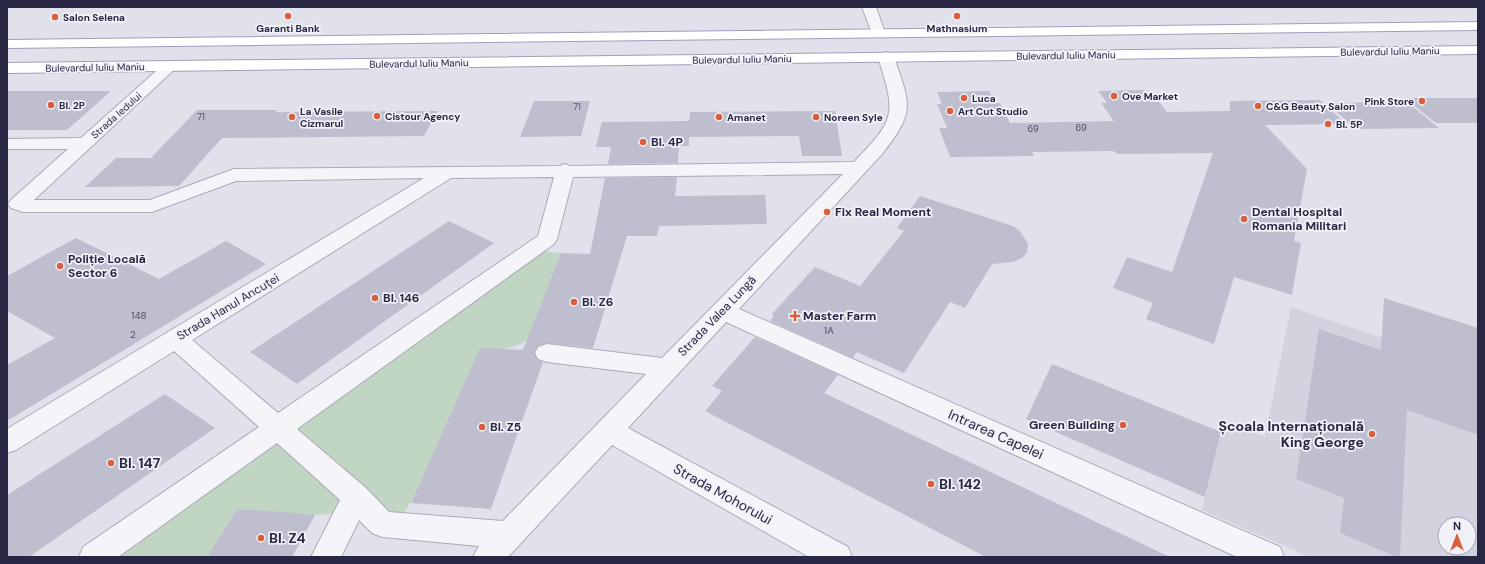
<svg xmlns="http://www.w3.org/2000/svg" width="1485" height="564" font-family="'DM Sans',sans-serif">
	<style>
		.built { fill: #d3d3e0; fill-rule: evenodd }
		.green { fill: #c1d5c3 }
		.building { fill: #bebece }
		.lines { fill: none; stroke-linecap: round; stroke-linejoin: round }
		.street-casing { stroke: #aaaab9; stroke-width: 2 }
		.primary-casing { stroke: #9fa0b8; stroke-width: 2 }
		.street { fill: #f4f4f9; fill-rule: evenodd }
		.primary { fill: #fff; fill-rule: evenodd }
		.poi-dot { fill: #da5e3c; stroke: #f1f1f8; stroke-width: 1.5 }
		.labels { text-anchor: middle; stroke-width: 3.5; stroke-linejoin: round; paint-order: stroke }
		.far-number-label { font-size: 9px; fill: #4e4e66 }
		.far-poi-label { font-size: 10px; font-weight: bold; fill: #282844; stroke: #f1f1f8; text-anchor: start }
		.far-street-label { font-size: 10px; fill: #282844; stroke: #f1f1f8 }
		.number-label { font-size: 10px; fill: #4e4e66 }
		.poi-label { font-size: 12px; font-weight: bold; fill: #282844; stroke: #f1f1f8; text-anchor: start }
		.street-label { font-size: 12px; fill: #282844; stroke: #f1f1f8 }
		.near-poi-label { font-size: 14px; font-weight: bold; fill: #282844; stroke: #f1f1f8; text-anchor: start }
		.near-street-label { font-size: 14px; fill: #282844; stroke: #f1f1f8 }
	</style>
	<rect width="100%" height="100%" fill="#e1e1eb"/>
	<path class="built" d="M 1291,307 L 1478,370 L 1478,557 L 1310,557 L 1202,510 L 1224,421 L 1265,437 ZM 1445,524 L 1469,524 L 1469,548 L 1445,548 Z"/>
	<path class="green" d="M 530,250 L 561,253 L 527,341 L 504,350 L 396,526 L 277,428 Z
		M 272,432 L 352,494 L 341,513 L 315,515 L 237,509 L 207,557 L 94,557 Z"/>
	<path class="building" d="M 1144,90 L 1154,102 L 1159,102 L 1167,112 L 1230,111 L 1230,101 L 1320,100 L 1346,124 L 1265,125 L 1307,169 L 1294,241 L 1301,243 L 1292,295 L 1234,277 L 1214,344 L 1146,319 L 1153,303 L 1113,288 L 1127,257 L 1172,272 L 1213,153 L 1118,154 L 1113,151 L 1032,152 L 1034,156 L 950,157 L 939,128 L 947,128 L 937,104 L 942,104 L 937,92 L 989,91 L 995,103 L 1000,103 L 1010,123 L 1114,121 L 1101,103 L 1107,103 L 1098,91 Z
		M 7,91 L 111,91 L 67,130 L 7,130 Z
		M 1404,98 L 1478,98 L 1478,123 L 1436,123 Z
		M 534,101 L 590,101 L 581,136 L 520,137 Z
		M 1407,102 L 1439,128 L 1356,129 L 1326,103 Z
		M 197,110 L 278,110 L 275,112 L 438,111 L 424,136 L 222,138 L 179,186 L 85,187 L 116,158 L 151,158 Z
		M 835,111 L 842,156 L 802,156 L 799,136 L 689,137 L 689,146 L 679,146 L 678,163 L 608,164 L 611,147 L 596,147 L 602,122 L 689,121 L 690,112 Z
		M 677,177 L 675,196 L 765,195 L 767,224 L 659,226 L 657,236 L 627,236 L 593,348 L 547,343 L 538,346 L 534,352 L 537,360 L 543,362 L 491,509 L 411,503 L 480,348 L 523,350 L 561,253 L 590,254 L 605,178 Z
		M 920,196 L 1013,226 L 1020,231 L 1028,244 L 1027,253 L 1022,258 L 1013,262 L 992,264 L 965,308 L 950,302 L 904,373 L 857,352 L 853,358 L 770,321 L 774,316 L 772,314 L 815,267 L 860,286 L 904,231 L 897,228 Z
		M 449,221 L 494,243 L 297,384 L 250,352 Z
		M 76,238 L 159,279 L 226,241 L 266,264 L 7,421 L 7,365 L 55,338 L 7,311 L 7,276 Z
		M 1384,298 L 1478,328 L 1478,435 L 1407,410 L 1400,557 L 1397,557 L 1340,533 L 1344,498 L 1296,479 L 1319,329 L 1381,350 Z
		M 755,337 L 838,375 L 824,393 L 1170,557 L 986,557 L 705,411 L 722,391 L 712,386 Z
		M 1052,364 L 1221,432 L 1205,497 L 1026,419 Z
		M 165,394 L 215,428 L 29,557 L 7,557 L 7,495 Z
		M 237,509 L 285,512 L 315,515 L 292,557 L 207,557 Z"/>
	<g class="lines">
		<defs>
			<path id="street" d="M 862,7 L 876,7 L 885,33 L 883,36 L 878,37 L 873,36 Z
				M 886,52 L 891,54 L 894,57 C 910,104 916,111 883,153 L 739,309 L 1280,547 L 1284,557 L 1237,557 L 726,322 L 628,428 L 848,547 L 852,557 L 809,557 L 612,445 L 508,557 L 473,557 L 479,546 L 382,537 L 372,533 L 359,520 L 341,557 L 311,557 L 340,500 L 277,443 L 118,557 L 79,557 L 83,547 L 259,427 L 174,351 L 16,450 L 7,453 L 7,429 L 424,178 L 236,181 L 152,212 L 23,212 L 11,208 L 8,204 L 11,200 L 68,149 L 7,149 L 7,139 L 81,138 L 164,64 L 169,62 L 174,64 L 177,67 L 34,200 L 150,200 L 234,169 L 560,166 L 565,164 L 570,166 L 854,162 C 896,119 896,114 878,57 L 881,54 ZM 843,174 L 662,358 L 547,344 L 538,347 L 535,353 L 538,359 L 547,362 L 646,374 L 503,521 L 389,512 L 366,488 L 297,429 L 554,244 L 557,239 L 573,177 ZM 554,177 L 538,236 L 278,413 L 192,340 L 451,178 Z"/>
			<path id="primary" d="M 1478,22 L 1478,30 L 7,48 L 7,40 Z
				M 1478,46 L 1478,54 L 7,73 L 7,63 Z"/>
		</defs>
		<use href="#street" class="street-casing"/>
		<use href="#primary" class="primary-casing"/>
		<use href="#street" class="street"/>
		<use href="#primary" class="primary"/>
	</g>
	<g class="poi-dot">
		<circle cx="288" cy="16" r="4"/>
		<circle cx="957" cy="16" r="4"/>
		<circle cx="55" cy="17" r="4"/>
		<circle cx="1114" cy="96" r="4"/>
		<circle cx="964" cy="98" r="4"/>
		<circle cx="1422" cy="101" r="4"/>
		<circle cx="51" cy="105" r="4"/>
		<circle cx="1258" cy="106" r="4"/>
		<circle cx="950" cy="111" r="4"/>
		<circle cx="377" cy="116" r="4"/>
		<circle cx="292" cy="117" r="4"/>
		<circle cx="719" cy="117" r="4"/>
		<circle cx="816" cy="117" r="4"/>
		<circle cx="1328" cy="124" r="4"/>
		<circle cx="643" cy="142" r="4"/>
		<circle cx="827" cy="212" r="4"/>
		<circle cx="1244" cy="219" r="4"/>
		<circle cx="60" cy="266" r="4"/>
		<circle cx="375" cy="298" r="4"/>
		<circle cx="574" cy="302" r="4"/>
		<path d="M793 310h4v4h4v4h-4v4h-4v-4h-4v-4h4z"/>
		<circle cx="1123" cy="425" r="4"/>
		<circle cx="482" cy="427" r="4"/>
		<circle cx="1372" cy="434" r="4"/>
		<circle cx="111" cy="463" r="4"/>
		<circle cx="931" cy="484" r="4"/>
		<circle cx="261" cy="538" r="4"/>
	</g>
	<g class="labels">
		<g class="far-number-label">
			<text x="577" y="110">71</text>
			<text x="201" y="120">71</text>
			<text x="1081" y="131">69</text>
			<text x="1033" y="132">69</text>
		</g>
		<g class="far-poi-label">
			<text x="63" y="21">Salon Selena</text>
			<text x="288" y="32" text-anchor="middle">Garanti Bank</text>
			<text x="957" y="32" text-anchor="middle">Mathnasium</text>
			<text x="1122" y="100">Ove Market</text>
			<text x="972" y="102">Luca</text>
			<text x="1414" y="105" text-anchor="end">Pink Store</text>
			<text x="59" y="109">Bl. 2P</text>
			<text x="1266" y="110">C&amp;G Beauty Salon</text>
			<text x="300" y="115">La Vasile<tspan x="300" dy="12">Cizmarul</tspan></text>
			<text x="958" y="115">Art Cut Studio</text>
			<text x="385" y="120">Cistour Agency</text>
			<text x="727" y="121">Amanet</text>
			<text x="824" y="121">Noreen Syle</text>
			<text x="1336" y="128">Bl. 5P</text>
		</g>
		<g class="far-street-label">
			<text transform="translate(1390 51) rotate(-1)" y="4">Bulevardul Iuliu Maniu</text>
			<text transform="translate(1066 55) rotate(-1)" y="4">Bulevardul Iuliu Maniu</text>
			<text transform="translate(742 59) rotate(-1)" y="4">Bulevardul Iuliu Maniu</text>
			<text transform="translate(419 63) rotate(-1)" y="4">Bulevardul Iuliu Maniu</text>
			<text transform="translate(95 67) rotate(-1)" y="4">Bulevardul Iuliu Maniu</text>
			<text transform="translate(116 115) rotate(-42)" y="4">Strada Iedului</text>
		</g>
		<g class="number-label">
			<text x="139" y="319">148</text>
			<text x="829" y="334">1A</text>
			<text x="133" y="338">2</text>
		</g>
		<g class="poi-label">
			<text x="651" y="146">Bl. 4P</text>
			<text x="835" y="216">Fix Real Moment</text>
			<text x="1252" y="216">Dental Hospital<tspan x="1252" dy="14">Romania Militari</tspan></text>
			<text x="68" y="263">Poliție Locală<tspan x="68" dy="14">Sector 6</tspan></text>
			<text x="383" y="302">Bl. 146</text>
			<text x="582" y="306">Bl. Z6</text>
			<text x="803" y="320">Master Farm</text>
			<text x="1115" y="429" text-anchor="end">Green Building</text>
			<text x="490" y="431">Bl. Z5</text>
		</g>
		<g class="street-label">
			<text transform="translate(228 307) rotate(-31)" y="4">Strada Hanul Ancuței</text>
			<text transform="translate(717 316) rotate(-46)" y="4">Strada Valea Lungă</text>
		</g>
		<g class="near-poi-label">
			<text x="1364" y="431" text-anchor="end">Școala Internațională<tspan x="1364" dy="16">King George</tspan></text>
			<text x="119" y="468">Bl. 147</text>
			<text x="939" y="489">Bl. 142</text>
			<text x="269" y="543">Bl. Z4</text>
		</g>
		<g class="near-street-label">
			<text transform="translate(996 434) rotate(24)" y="5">Intrarea Capelei</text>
			<text transform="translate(723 494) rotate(29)" y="5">Strada Mohorului</text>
		</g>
	</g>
	<rect width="1485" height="564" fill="none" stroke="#282844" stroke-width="16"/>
	<g transform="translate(1457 536)"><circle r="19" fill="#f1f1f8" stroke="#a1a1b0"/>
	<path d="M0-3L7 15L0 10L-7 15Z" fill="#da5e3c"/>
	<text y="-6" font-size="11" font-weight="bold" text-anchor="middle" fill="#282844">N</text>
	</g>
</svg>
